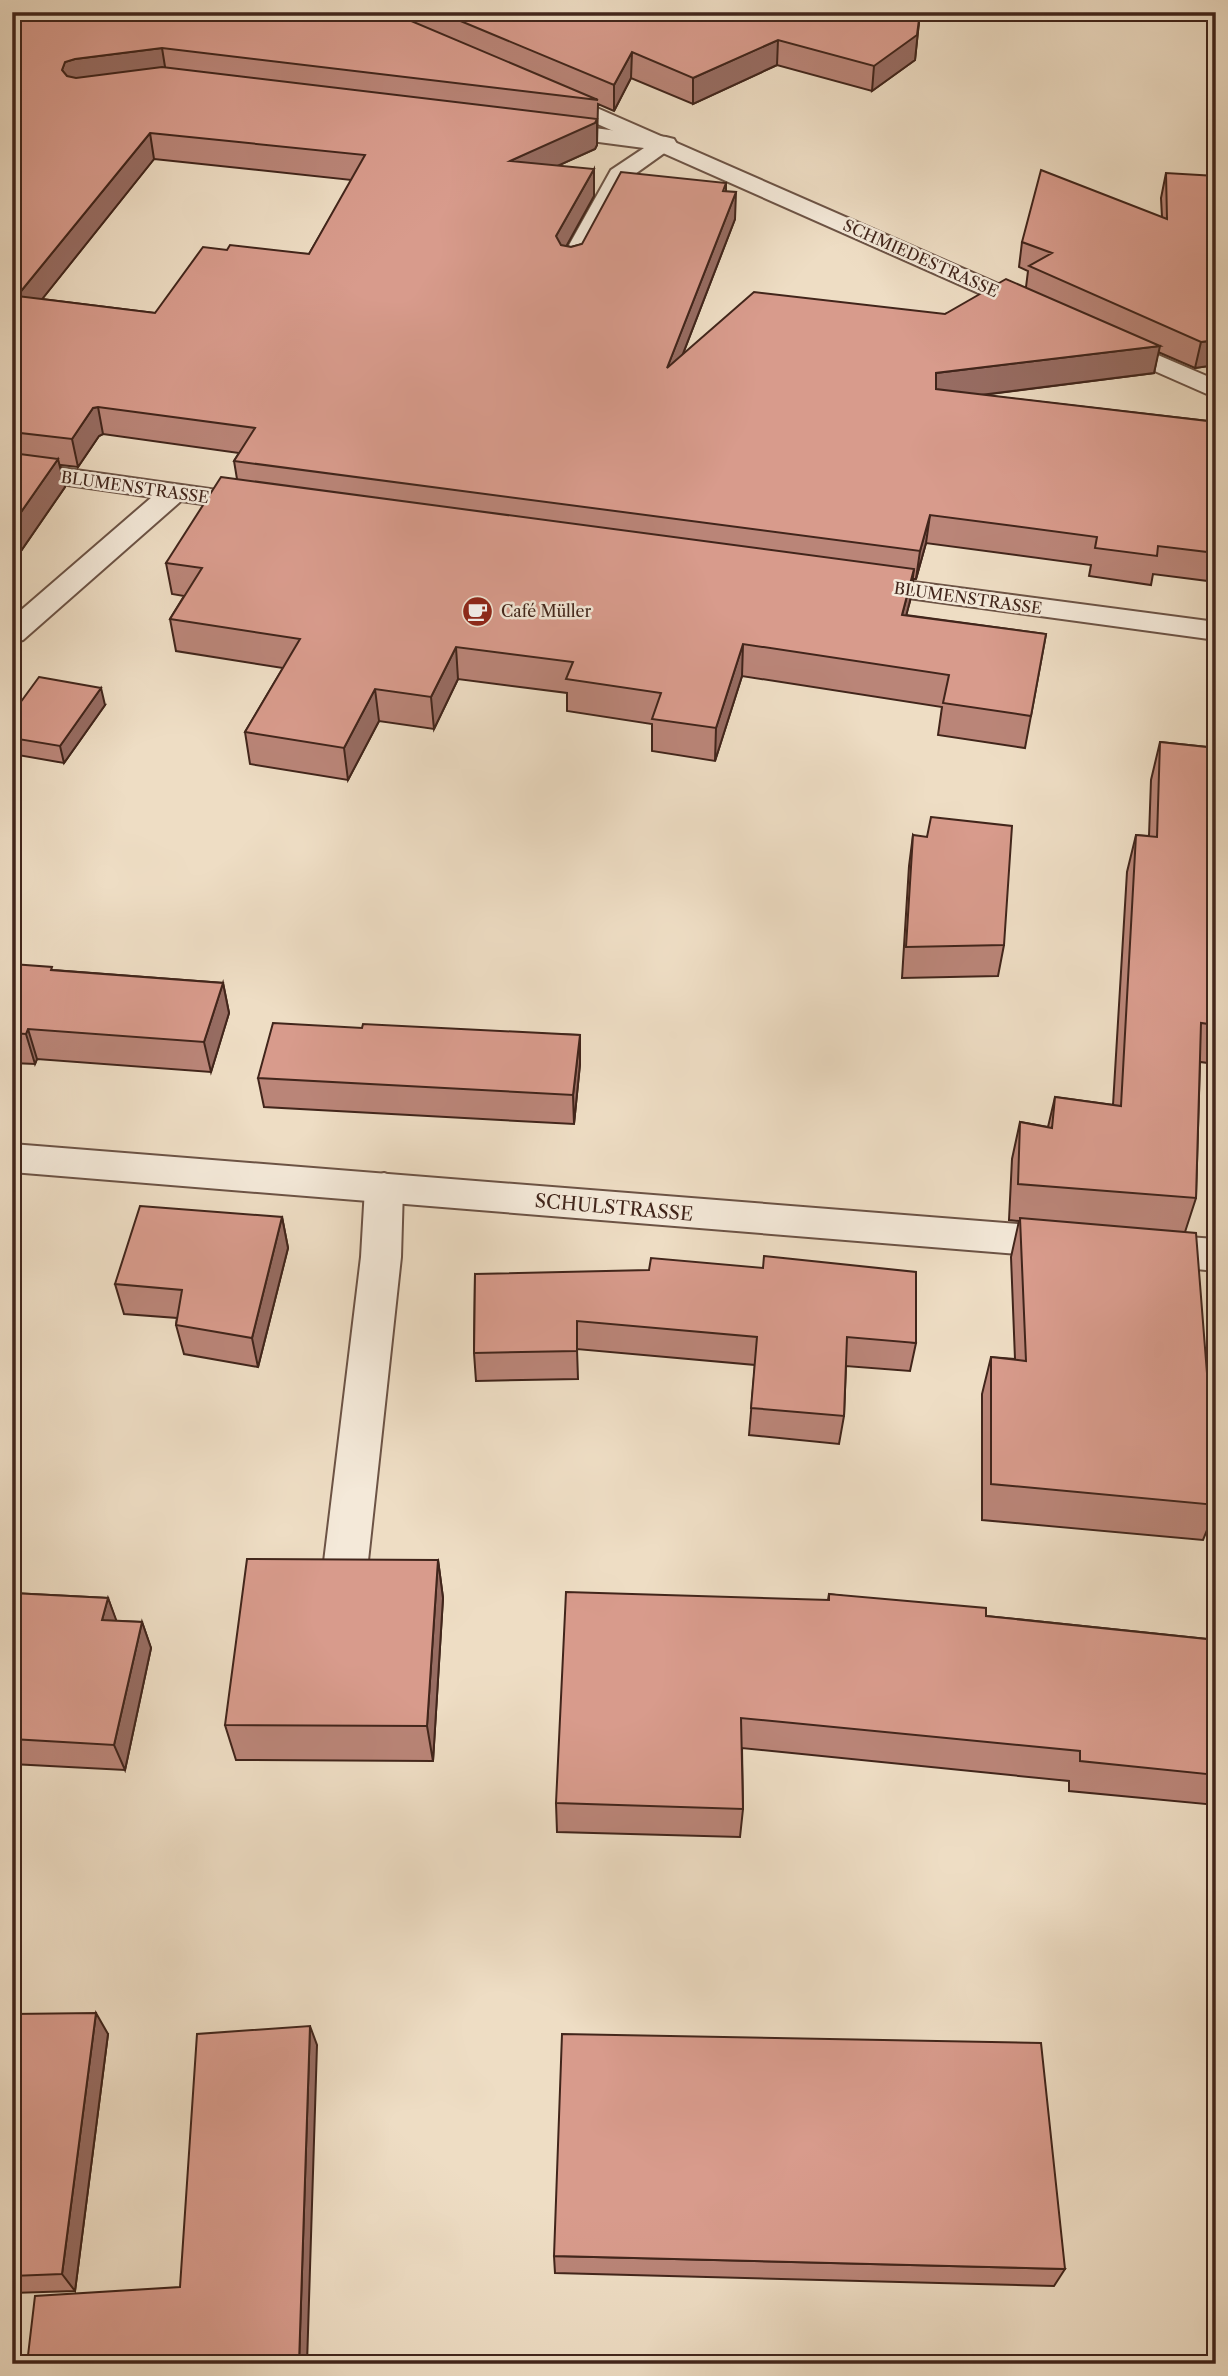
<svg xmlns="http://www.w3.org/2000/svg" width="1228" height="2376" font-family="'Libre Caslon Text',serif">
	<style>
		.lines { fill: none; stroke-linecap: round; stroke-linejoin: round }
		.service-casing { stroke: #6c5345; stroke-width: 4 }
		.minor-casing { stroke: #6c5345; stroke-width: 4 }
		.service { fill: #f4e9d9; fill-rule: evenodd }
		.minor { fill: #f4e9d9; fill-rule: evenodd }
		.wall { fill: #ba8578; stroke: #41251b; stroke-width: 2; fill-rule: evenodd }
		.shaded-wall { fill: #976c62; stroke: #41251b; stroke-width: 2 }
		.building { fill: #d89b8c; stroke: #41251b; stroke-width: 2; fill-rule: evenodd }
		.labels { text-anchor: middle; stroke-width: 5; stroke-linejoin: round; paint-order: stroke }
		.far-street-label { font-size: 16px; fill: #41251b; stroke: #f4e9d9 }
		.far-poi-label { font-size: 16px; fill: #41251b; stroke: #f4e9d9; text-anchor: start }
		.street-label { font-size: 19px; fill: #41251b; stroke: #f4e9d9 }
	</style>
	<rect width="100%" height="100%" fill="#eeddc4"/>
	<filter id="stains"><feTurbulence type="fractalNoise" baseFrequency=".00286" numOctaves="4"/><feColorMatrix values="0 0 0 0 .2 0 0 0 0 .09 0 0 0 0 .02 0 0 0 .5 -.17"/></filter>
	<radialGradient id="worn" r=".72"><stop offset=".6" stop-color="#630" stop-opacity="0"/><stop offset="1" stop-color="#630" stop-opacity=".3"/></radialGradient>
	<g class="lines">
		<defs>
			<path id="service" d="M 546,122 L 666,137 L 674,139 L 677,144 L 628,179 L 589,252 L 580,254 L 571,252 L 568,247 L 611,170 L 644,148 L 538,134 L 535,129 L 538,124 Z
				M 384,1173 L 398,1178 L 403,1188 L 401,1257 L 367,1570 L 361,1584 L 345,1590 L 329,1584 L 323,1570 L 361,1257 L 365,1188 L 370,1178 Z"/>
			<path id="minor" d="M 549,87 L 1044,304 L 1048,309 L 1044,314 L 1035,317 L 1026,314 L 541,99 L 538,94 L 541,89 Z
				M 1109,334 L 1216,380 L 1216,398 L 1100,347 L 1096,342 L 1100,337 Z
				M 12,461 L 259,496 L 269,498 L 273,504 L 269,510 L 259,512 L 181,501 L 23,640 L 12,643 L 12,618 L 152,497 L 12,477 Z
				M 860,575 L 1216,622 L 1216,640 L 850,590 L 845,584 L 850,578 Z
				M 12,1144 L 1067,1228 L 1081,1232 L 1087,1243 L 1081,1254 L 1067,1258 L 12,1172 Z
				M 1145,1234 L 1216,1239 L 1216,1271 L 1145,1264 L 1131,1260 L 1125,1249 L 1131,1238 Z"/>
		</defs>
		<use href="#service" class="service-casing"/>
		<use href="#minor" class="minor-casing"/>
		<use href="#service" class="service"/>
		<use href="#minor" class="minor"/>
	</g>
	<path class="wall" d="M 12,12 L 920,12 L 915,60 L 872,91 L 777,65 L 693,104 L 631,78 L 614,111 L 598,104 L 597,145 L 595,149 L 557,166 L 594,196 L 566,246 L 571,247 L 582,244 L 726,183 L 726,191 L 735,219 L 683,354 L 945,314 L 1026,287 L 1028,271 L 1019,267 L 1022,242 L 1162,217 L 1161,198 L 1166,173 L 1216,365 L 1195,368 L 1158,352 L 1154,373 L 982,395 L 1216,422 L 1216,582 L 1153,574 L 1151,585 L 1089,576 L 1091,565 L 926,543 L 916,579 L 913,579 L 910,601 L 906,615 L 1046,634 L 1025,748 L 938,735 L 942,707 L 742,676 L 715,761 L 652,751 L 652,724 L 567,711 L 567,693 L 458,679 L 434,729 L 379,721 L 348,780 L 250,764 L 245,732 L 283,668 L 176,651 L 170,619 L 184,596 L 172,594 L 166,563 L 237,479 L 234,461 L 239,453 L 103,434 L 99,436 L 78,467 L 60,465 L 65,487 L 12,564 ZM 154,159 L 352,180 L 309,254 L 227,250 L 155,313 L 42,299 Z
		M 105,705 L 64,763 L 12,754 L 12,714 Z
		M 1160,742 L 1216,748 L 1216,1064 L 1200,1062 L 1196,1198 L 1185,1232 L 1216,1488 L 1216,1508 L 1203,1540 L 982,1520 L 982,1394 L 991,1357 L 1015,1359 L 1011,1257 L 1019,1221 L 1009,1220 L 1012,1159 L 1020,1122 L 1048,1127 L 1055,1097 L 1113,1105 L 1127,872 L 1136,835 L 1149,836 L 1151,780 Z
		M 913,835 L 1004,945 L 998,976 L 902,978 L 909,866 Z
		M 12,964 L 53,970 L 223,983 L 229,1013 L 211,1072 L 37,1059 L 35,1064 L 12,1063 Z
		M 362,1028 L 580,1035 L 580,1064 L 574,1124 L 264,1107 L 258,1078 Z
		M 282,1217 L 288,1248 L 258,1367 L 184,1354 L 176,1325 L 177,1318 L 124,1314 L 115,1284 Z
		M 475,1274 L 916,1343 L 910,1371 L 846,1366 L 844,1416 L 839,1444 L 749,1435 L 755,1365 L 577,1349 L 578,1379 L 476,1381 L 474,1353 Z
		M 438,1560 L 443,1598 L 433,1761 L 236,1760 L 225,1725 Z
		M 12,1593 L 108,1598 L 116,1621 L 142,1622 L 151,1648 L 125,1770 L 12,1764 Z
		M 829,1594 L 986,1616 L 1216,1640 L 1216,1805 L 1069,1791 L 1069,1781 L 742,1748 L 743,1809 L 740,1837 L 557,1832 L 556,1803 L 828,1600 Z
		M 12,2014 L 108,2034 L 75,2291 L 12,2293 Z
		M 554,2256 L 1065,2269 L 1054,2286 L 555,2273 Z"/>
	<path class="shaded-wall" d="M 920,12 L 915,60 L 872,91 L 874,66 Z
		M 778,40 L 777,65 L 693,104 L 693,78 Z
		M 162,48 L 166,73 L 70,88 L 62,70 L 65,62 L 75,59 Z
		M 632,52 L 631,78 L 614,111 L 614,85 Z
		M 597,119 L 597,145 L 595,149 L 511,187 L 510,161 Z
		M 150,133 L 154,159 L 23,323 L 17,296 Z
		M 594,169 L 594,196 L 557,263 L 556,236 Z
		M 736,192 L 735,219 L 667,395 L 667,368 Z
		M 1216,340 L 1216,365 L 1195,368 L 1201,342 Z
		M 1160,346 L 1154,373 L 933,401 L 936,373 Z
		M 98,407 L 103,434 L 99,436 L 78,467 L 72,439 L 93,408 Z
		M 58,459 L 65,487 L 12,564 L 12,525 Z
		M 930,515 L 926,543 L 916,579 L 920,551 Z
		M 914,569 L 910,601 L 898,647 L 902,615 Z
		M 743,644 L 742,676 L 715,761 L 716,728 Z
		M 456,647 L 458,679 L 434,729 L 431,697 Z
		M 101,688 L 105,705 L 64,763 L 60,746 Z
		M 375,689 L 379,721 L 348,780 L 344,748 Z
		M 223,983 L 229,1013 L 211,1072 L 204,1042 Z
		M 28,1029 L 37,1059 L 35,1064 L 26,1034 Z
		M 580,1035 L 580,1064 L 574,1124 L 573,1095 Z
		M 282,1217 L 288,1248 L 258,1367 L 252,1338 Z
		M 438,1560 L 443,1598 L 433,1761 L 427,1726 Z
		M 108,1598 L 118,1625 L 102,1620 Z
		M 142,1622 L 151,1648 L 125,1770 L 114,1745 Z
		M 96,2013 L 108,2034 L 75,2291 L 62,2274 Z
		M 310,2026 L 317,2045 L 307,2364 L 299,2364 Z"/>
	<path class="building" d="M 12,12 L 390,12 L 598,100 L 162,48 L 75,59 L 65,62 L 62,70 L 67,76 L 76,78 L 162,67 L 597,119 L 595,123 L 510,161 L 594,169 L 556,236 L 561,245 L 571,247 L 582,244 L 621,172 L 726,183 L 723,191 L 736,192 L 667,368 L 754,292 L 945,314 L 1006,279 L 1160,346 L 936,373 L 936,389 L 1216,422 L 1216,553 L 1158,546 L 1157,556 L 1095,548 L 1097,537 L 930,515 L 920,551 L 234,461 L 255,428 L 98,407 L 93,408 L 72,439 L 12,432 ZM 150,133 L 365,155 L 309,254 L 230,245 L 227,250 L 203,247 L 155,313 L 17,296 Z
		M 439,12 L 920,12 L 917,35 L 874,66 L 778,40 L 693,78 L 632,52 L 614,85 Z
		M 1041,170 L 1167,219 L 1166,173 L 1216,176 L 1216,340 L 1201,342 L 1029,266 L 1052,253 L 1022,242 Z
		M 12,453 L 58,459 L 12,525 Z
		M 221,477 L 914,569 L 902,615 L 1046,634 L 1031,716 L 943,703 L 949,675 L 743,644 L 716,728 L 652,719 L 661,693 L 566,679 L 573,662 L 456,647 L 431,697 L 375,689 L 344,748 L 245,732 L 300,639 L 170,619 L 202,568 L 166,563 Z
		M 39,677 L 101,688 L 60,746 L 12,738 L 12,714 Z
		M 1160,742 L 1216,748 L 1216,1025 L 1201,1023 L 1196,1198 L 1018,1184 L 1020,1122 L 1052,1128 L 1055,1097 L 1121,1106 L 1136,835 L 1157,837 Z
		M 931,817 L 1012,826 L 1004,945 L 906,947 L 913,835 L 927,837 Z
		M 12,964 L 52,967 L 51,970 L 223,983 L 204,1042 L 28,1029 L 26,1034 L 12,1033 Z
		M 273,1023 L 362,1028 L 363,1024 L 580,1035 L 573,1095 L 258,1078 Z
		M 140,1206 L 282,1217 L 252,1338 L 176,1325 L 182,1290 L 115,1284 Z
		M 1020,1218 L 1196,1233 L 1216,1488 L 1216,1505 L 991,1484 L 991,1357 L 1026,1361 Z
		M 764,1256 L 916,1272 L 916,1343 L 847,1337 L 844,1416 L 751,1408 L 757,1337 L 577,1321 L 577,1351 L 474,1353 L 475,1274 L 649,1270 L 651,1258 L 763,1268 Z
		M 247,1559 L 438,1560 L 427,1726 L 225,1725 Z
		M 566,1592 L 829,1600 L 829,1594 L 986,1608 L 986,1616 L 1216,1640 L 1216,1775 L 1080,1761 L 1080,1751 L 741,1718 L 743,1809 L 556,1803 Z
		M 12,1593 L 108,1598 L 102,1620 L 142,1622 L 114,1745 L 12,1739 Z
		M 96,2013 L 62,2274 L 12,2276 L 12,2014 Z
		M 310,2026 L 299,2364 L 27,2364 L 35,2296 L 180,2287 L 197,2034 Z
		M 562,2034 L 1041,2043 L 1065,2269 L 554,2256 Z"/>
	<defs>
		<symbol id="cafe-disc" viewBox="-11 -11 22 22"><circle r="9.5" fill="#8f2418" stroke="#f4e9d9"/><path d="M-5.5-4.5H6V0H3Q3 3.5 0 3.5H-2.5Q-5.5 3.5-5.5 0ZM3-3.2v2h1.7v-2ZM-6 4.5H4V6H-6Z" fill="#fff"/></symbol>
	</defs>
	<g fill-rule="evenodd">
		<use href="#cafe-disc" x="460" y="594" width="35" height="35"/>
	</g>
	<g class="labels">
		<g class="far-street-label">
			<text transform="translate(921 258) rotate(24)" y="6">SCHMIEDESTRASSE</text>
			<text transform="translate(135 487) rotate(8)" y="6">BLUMENSTRASSE</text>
			<text transform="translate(968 598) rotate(8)" y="6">BLUMENSTRASSE</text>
		</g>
		<g class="far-poi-label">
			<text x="501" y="617">Café Müller</text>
		</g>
		<g class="street-label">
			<text transform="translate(614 1207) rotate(5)" y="7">SCHULSTRASSE</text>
		</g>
	</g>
	<rect width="1228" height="2376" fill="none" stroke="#eeddc4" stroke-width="42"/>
	<rect x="14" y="14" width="1200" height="2348" fill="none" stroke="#41251b" stroke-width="3.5"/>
	<rect x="21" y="21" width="1186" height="2334" fill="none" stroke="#41251b" stroke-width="2"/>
	<rect width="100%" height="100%" filter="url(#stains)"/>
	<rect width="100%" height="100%" fill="url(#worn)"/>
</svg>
